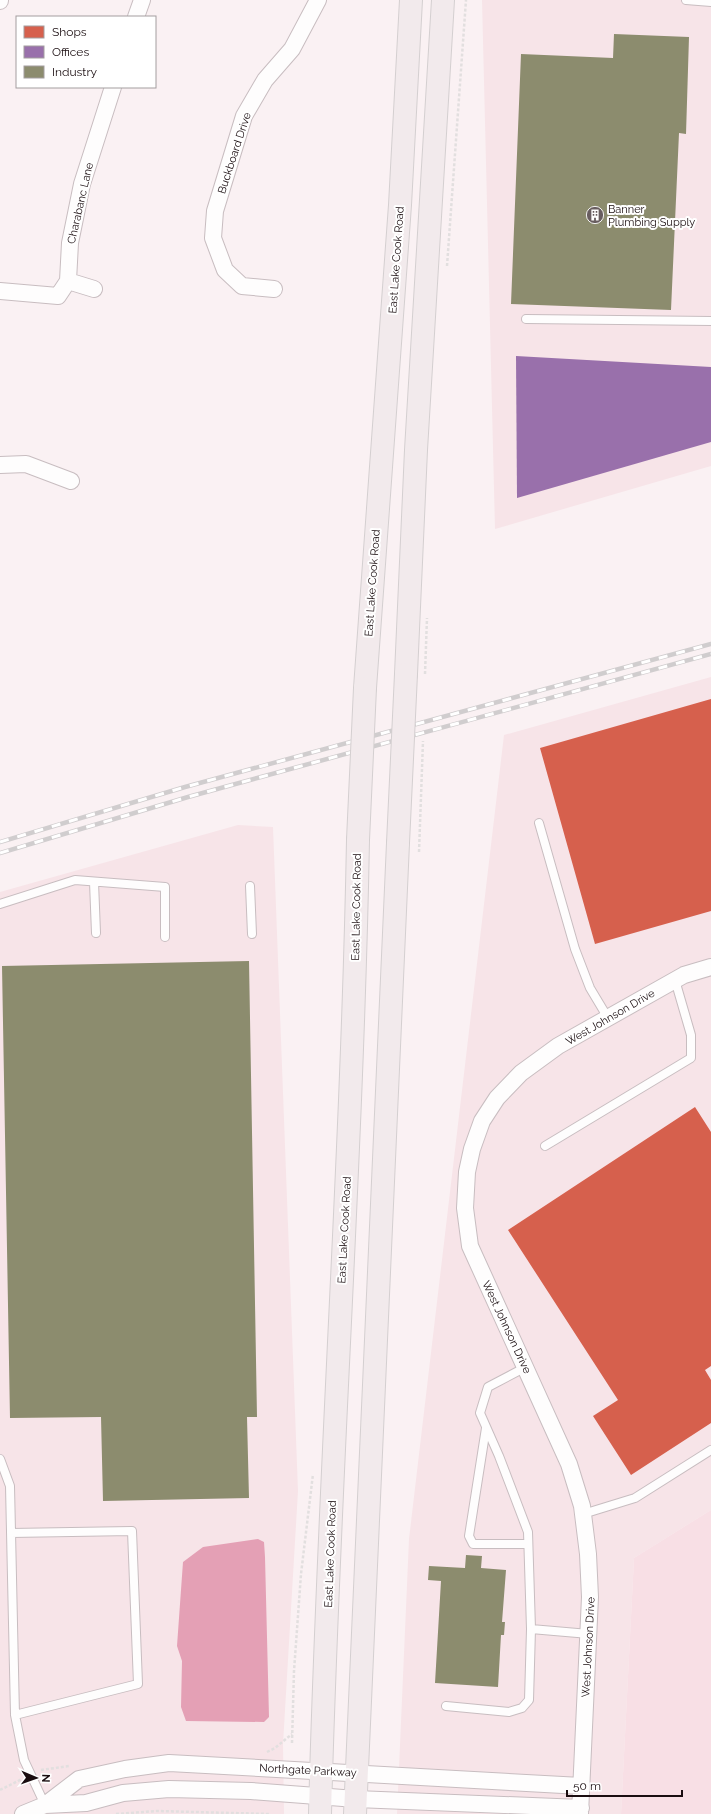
<svg xmlns="http://www.w3.org/2000/svg" width="711" height="1814" font-family="Raleway,sans-serif">
	<style>
		.built { fill: #f7e4e8 }
		.green { fill: #f8dfe5 }
		.water { fill: #e4a0b5 }
		.shops { fill: #d6604d }
		.offices { fill: #9970ab }
		.industry { fill: #8c8c6e }
		.lines { fill: none; stroke-linecap: round; stroke-linejoin: round }
		.service-casing { stroke: #c8bdc0; stroke-width: 10 }
		.minor-casing { stroke: #c8bdc0; stroke-width: 18 }
		.primary-casing { stroke: #d4cfd0; stroke-width: 24 }
		.path { stroke: #e2dfdf; stroke-width: 2.5; stroke-dasharray: 3 2; stroke-linecap: butt }
		.service { stroke: #fefdfd; stroke-width: 8 }
		.minor { stroke: #fefdfd; stroke-width: 16 }
		.primary { stroke: #f2eaec; stroke-width: 22 }
		.rail-casing { stroke: #d0cdce; stroke-width: 4.5 }
		.rail { stroke: #fff; stroke-width: 3; stroke-dasharray: 9; stroke-linecap: butt }
		.primary-bridge-casing { stroke: #d4cfd0; stroke-width: 24; stroke-linecap: butt }
		.path-bridge { stroke: #e2dfdf; stroke-width: 2.5; stroke-dasharray: 3 2; stroke-linecap: butt }
		.primary-bridge { stroke: #f2eaec; stroke-width: 22 }
		.labels { text-anchor: middle; stroke-width: 4; stroke-linejoin: round; paint-order: stroke }
		.street-label { font-size: 11px; fill: #1a0d10; stroke: #fff }
		.poi-label { font-size: 11px; fill: #1a0d10; stroke: #fff; text-anchor: start }
	</style>
	<rect width="100%" height="100%" fill="#faf1f3"/>
	<path class="built" d="M 482,0 L 711,0 L 711,466 L 495,529 Z
		M 711,677 L 711,1510 L 634,1558 L 621,1814 L 397,1814 L 409,1539 L 504,735 Z
		M 238,825 L 273,827 L 298,1491 L 283,1744 L 284,1814 L 0,1814 L 0,892 Z"/>
	<path class="green" d="M 711,1510 L 711,1814 L 621,1814 L 634,1558 Z"/>
	<path class="water" d="M 258,1539 L 264,1542 L 265,1557 L 269,1717 L 264,1722 L 186,1721 L 181,1707 L 182,1661 L 177,1646 L 183,1562 L 203,1547 Z"/>
	<path class="shops" d="M 711,699 L 711,911 L 595,944 L 540,748 Z
		M 695,1107 L 711,1132 L 711,1366 L 705,1370 L 711,1380 L 711,1423 L 631,1475 L 593,1416 L 618,1400 L 508,1230 Z"/>
	<path class="offices" d="M 516,356 L 711,367 L 711,442 L 517,498 Z"/>
	<path class="industry" d="M 614,34 L 689,37 L 686,134 L 679,133 L 671,310 L 511,304 L 521,54 L 613,58 Z
		M 249,961 L 257,1417 L 247,1417 L 249,1498 L 103,1501 L 101,1417 L 10,1418 L 2,966 Z
		M 466,1555 L 482,1556 L 481,1568 L 506,1570 L 502,1622 L 505,1622 L 504,1635 L 501,1635 L 498,1687 L 435,1683 L 441,1581 L 428,1580 L 429,1566 L 465,1568 Z"/>
	<g class="lines">
		<defs>
			<path id="service" d="M 686,0 L 711,2
				M 526,319 L 711,321
				M 539,823 L 575,949 L 590,988 L 608,1018
				M 94,882 L 96,933
				M 250,886 L 252,934
				M 0,904 L 75,880 L 165,887 L 165,937
				M 545,1146 L 691,1058 L 691,1035 L 675,980
				M 526,1367 L 488,1387 L 480,1413 L 499,1456 L 528,1532 L 531,1629 L 589,1634
				M 486,1428 L 469,1536 L 473,1544 L 528,1544
				M 0,1459 L 10,1486 L 15,1715 L 24,1760 L 45,1805
				M 583,1514 L 635,1498 L 711,1450
				M 11,1533 L 132,1531 L 138,1684 L 15,1715
				M 446,1706 L 509,1712 L 522,1708 L 529,1700 L 531,1629"/>
			<path id="minor" d="M 0,1 L 0,0
				M 136,17 L 142,0
				M 68,281 L 94,289
				M 274,289 L 242,286 L 225,270 L 213,238 L 215,211 L 244,116 L 265,80 L 292,49 L 318,0
				M 0,291 L 58,296 L 68,281 L 70,243 L 82,184 L 113,87
				M 0,465 L 26,464 L 71,481
				M 45,1805 L 86,1803 L 123,1793 L 169,1789 L 251,1791 L 356,1799 L 581,1808
				M 23,1814 L 45,1805 L 79,1779 L 125,1769 L 169,1763 L 581,1786
				M 580,1814 L 590,1597 L 588,1554 L 582,1506 L 569,1464 L 470,1246 L 465,1208 L 467,1172 L 472,1149 L 482,1121 L 497,1098 L 521,1073 L 558,1046 L 684,975 L 711,967"/>
			<path id="primary" d="M 406,674 L 416,450 L 443,0
				M 365,688 L 400,205 L 411,0
				M 320,1814 C 328,1489 352,1165 358,840
				M 355,1814 L 398,843"/>
		</defs>
		<use href="#service" class="service-casing"/>
		<use href="#minor" class="minor-casing"/>
		<use href="#primary" class="primary-casing"/>
		<path class="path" d="M 447,266 L 466,0
			M 292,1743 L 294,1671 L 301,1574 L 313,1474
			M 267,1752 L 275,1748 L 292,1734
			M 41,1770 L 69,1766
			M 0,1790 L 22,1779
			M 116,1814 L 157,1811 L 270,1814"/>
		<use href="#service" class="service"/>
		<use href="#minor" class="minor"/>
		<use href="#primary" class="primary"/>
		<defs>
			<path id="rail" d="M 0,842 L 185,787 L 711,644
				M 0,853 L 188,797 L 711,654"/>
		</defs>
		<use href="#rail" class="rail-casing"/>
		<use href="#rail" class="rail"/>
		<defs>
			<path id="primary-bridge" d="M 358,840 L 365,688
				M 398,843 L 406,674"/>
		</defs>
		<use href="#primary-bridge" class="primary-bridge-casing"/>
		<path class="path-bridge" d="M 425,674 L 427,618
			M 419,852 L 423,741"/>
		<use href="#primary-bridge" class="primary-bridge"/>
	</g>
	<defs>
		<symbol id="building-disc" viewBox="-11 -11 22 22"><circle r="9.5" fill="#685d5f" stroke="#fff"/><path d="M-4-6H4V6H1V3H-1V6H-4ZM-2.5-4.3h1.7v1.8h-1.7ZM.8-4.3h1.7v1.8H.8ZM-2.5-1h1.7V.8h-1.7ZM.8-1h1.7V.8H.8Z" fill="#fff"/></symbol>
	</defs>
	<g fill-rule="evenodd">
		<use href="#building-disc" x="585" y="205" width="20" height="20"/>
	</g>
	<g class="labels">
		<g class="street-label">
			<text transform="translate(234 153) rotate(-72)" y="4">Buckboard Drive</text>
			<text transform="translate(80 203) rotate(-77)" y="4">Charabanc Lane</text>
			<text transform="translate(396 260) rotate(-86)" y="4">East Lake Cook Road</text>
			<text transform="translate(372 583) rotate(-86)" y="4">East Lake Cook Road</text>
			<text transform="translate(356 907) rotate(-89)" y="4">East Lake Cook Road</text>
			<text transform="translate(610 1017) rotate(-30)" y="4">West Johnson Drive</text>
			<text transform="translate(344 1230) rotate(-87)" y="4">East Lake Cook Road</text>
			<text transform="translate(507 1327) rotate(65)" y="4">West Johnson Drive</text>
			<text transform="translate(330 1554) rotate(-88)" y="4">East Lake Cook Road</text>
			<text transform="translate(588 1647) rotate(-87)" y="4">West Johnson Drive</text>
			<text transform="translate(308 1770) rotate(3)" y="4">Northgate Parkway</text>
		</g>
		<g class="poi-label">
			<text x="608" y="213">Banner<tspan x="608" dy="13">Plumbing Supply</tspan></text>
		</g>
	</g>
	<rect x="16" y="16" width="140" height="72" fill="#ffffff" stroke="#a39e9f"/>
	<rect x="24" y="26" width="20" height="12" fill="#d6604d" stroke="#a39e9f"/>
	<text x="52" y="36" font-size="12" fill="#1a0d10">Shops</text>
	<rect x="24" y="46" width="20" height="12" fill="#9970ab" stroke="#a39e9f"/>
	<text x="52" y="56" font-size="12" fill="#1a0d10">Offices</text>
	<rect x="24" y="66" width="20" height="12" fill="#8c8c6e" stroke="#a39e9f"/>
	<text x="52" y="76" font-size="12" fill="#1a0d10">Industry</text>
	<g transform="translate(36 1778) rotate(92)" stroke="#ffffff" stroke-width="3" paint-order="stroke">
	<path d="M0-3L7 15L0 10L-7 15Z" fill="#1a0d10"/>
	<text y="-6" font-size="11" font-weight="bold" text-anchor="middle" fill="#1a0d10">N</text>
	</g>
	<path d="M567 1790v6h115v-6" fill="none" stroke="#1a0d10" stroke-width="2"/>
	<text x="573" y="1790" font-size="12" fill="#1a0d10" stroke="#ffffff" stroke-width="3" paint-order="stroke">50 m</text>
</svg>
